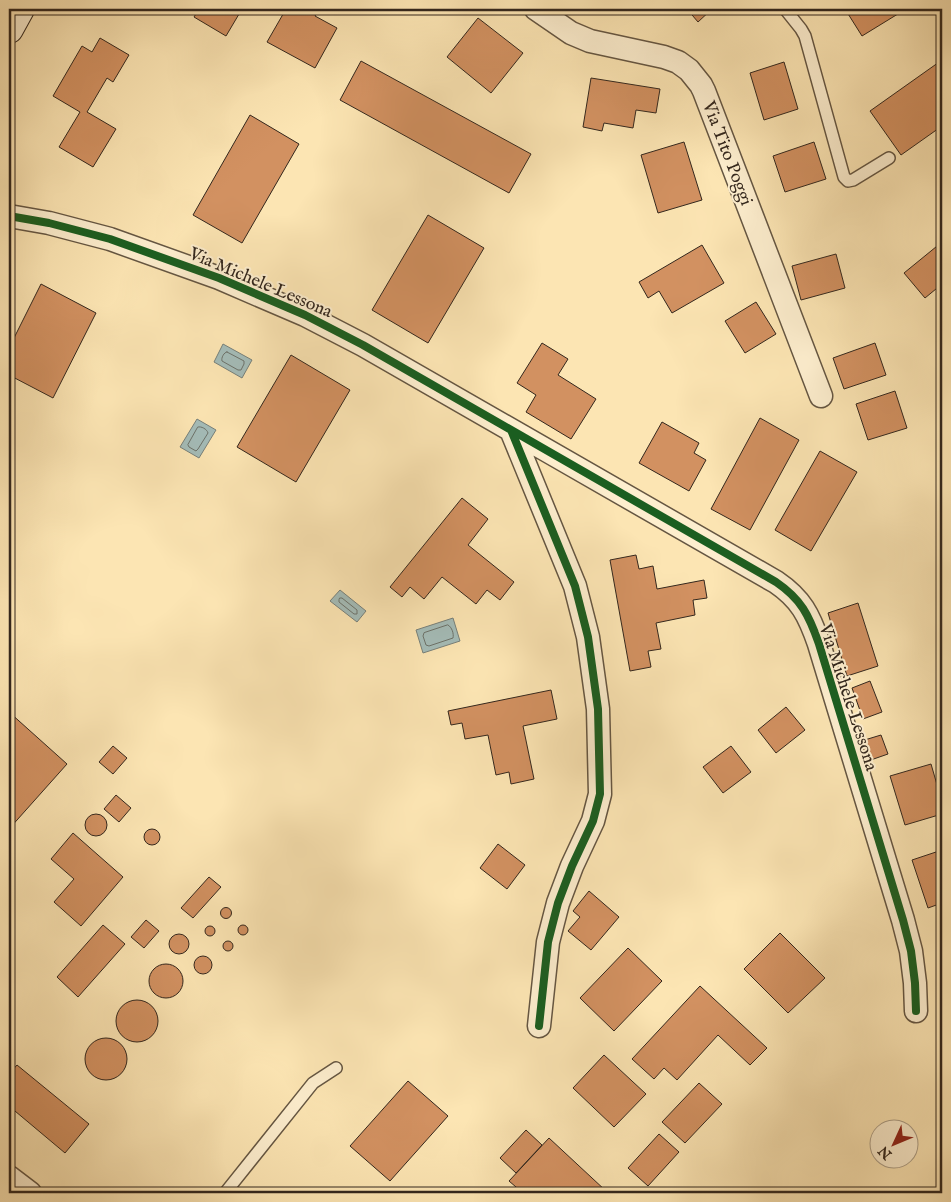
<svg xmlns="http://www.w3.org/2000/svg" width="951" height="1202" font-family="'IM FELL English',serif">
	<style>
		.water { fill: #a4bcb8; stroke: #77807a }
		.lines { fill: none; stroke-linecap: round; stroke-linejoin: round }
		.shore { stroke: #6c726a; stroke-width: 1 }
		.building { fill: #d29161; stroke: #33271d }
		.lane-casing { stroke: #655642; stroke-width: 14 }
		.street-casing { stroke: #655642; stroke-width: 25 }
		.secondary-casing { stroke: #33271d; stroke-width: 30 }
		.lane { stroke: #fdeece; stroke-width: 11 }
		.street { stroke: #fdeece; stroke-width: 22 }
		.secondary { stroke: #fdeece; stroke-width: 28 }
		.cycleway-casing { stroke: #fdeece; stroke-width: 11 }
		.cycleway { stroke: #1b5e20; stroke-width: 8 }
		.labels { text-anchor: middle; stroke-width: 4; stroke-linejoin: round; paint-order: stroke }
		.street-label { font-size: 18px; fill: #33271d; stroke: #fdeece }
	</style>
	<rect width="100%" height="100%" fill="#fce5b3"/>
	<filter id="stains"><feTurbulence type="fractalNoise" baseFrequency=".004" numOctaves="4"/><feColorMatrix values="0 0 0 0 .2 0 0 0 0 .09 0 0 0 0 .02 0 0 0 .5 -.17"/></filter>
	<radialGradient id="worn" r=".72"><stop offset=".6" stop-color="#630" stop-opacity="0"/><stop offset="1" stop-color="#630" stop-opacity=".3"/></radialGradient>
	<path class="water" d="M 223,344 L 252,360 L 242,378 L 214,362 Z
		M 197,419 L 216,430 L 199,458 L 180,447 Z
		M 340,590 L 366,611 L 357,622 L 330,601 Z
		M 453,618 L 460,641 L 423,653 L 416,630 Z"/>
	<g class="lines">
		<path class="shore" d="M 227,352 L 244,361 L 244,364 L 241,370 L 238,370 L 222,361 C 221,358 224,352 227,352 Z
			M 198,427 C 201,426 207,429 208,433 L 198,449 L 196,451 L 189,447 L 188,445 Z
			M 340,598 L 342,598 L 357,610 L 357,614 L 354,614 L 339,602 L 339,600 Z
			M 448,625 C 452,627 454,634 453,638 L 429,646 L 426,645 L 423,636 L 424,633 Z"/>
	</g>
	<path class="building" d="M 199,9 L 242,9 L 226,36 L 194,17 Z
		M 286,9 L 319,9 L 315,16 L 337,28 L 315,68 L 267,42 Z
		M 687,9 L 712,9 L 698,22 Z
		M 845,9 L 906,9 L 862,36 Z
		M 478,18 L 523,53 L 491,93 L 447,57 Z
		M 100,38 L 129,55 L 113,82 L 107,78 L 87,112 L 116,129 L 93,167 L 59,147 L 80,112 L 53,96 L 82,46 L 92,52 Z
		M 942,60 L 942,126 L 901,155 L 870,111 Z
		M 361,61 L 531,154 L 509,193 L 340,100 Z
		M 784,62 L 798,109 L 764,120 L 750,73 Z
		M 591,78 L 660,89 L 656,113 L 636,110 L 633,128 L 604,123 L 602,131 L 583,127 Z
		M 250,115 L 299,144 L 242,243 L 193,215 Z
		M 684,142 L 702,200 L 658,213 L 641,155 Z
		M 814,142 L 826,179 L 785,192 L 773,156 Z
		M 428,215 L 484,248 L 428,343 L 372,310 Z
		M 942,242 L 942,284 L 925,298 L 904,273 Z
		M 702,245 L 724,283 L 672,313 L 659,291 L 648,298 L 639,282 Z
		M 836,254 L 845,288 L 801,300 L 792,266 Z
		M 41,284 L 96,313 L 53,398 L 9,375 L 9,348 Z
		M 756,302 L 776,334 L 745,353 L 725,321 Z
		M 542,343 L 568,359 L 558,375 L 596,399 L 571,439 L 526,412 L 536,395 L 517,383 Z
		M 875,343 L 886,375 L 844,389 L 833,358 Z
		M 291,355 L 350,390 L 296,482 L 237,447 Z
		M 895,391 L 907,428 L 868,440 L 856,404 Z
		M 760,418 L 799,440 L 750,530 L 711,509 Z
		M 662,422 L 699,443 L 694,453 L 706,460 L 689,491 L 639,463 Z
		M 820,451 L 857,472 L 811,551 L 775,530 Z
		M 462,498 L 488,519 L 468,545 L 514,582 L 500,600 L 487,590 L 476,604 L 442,577 L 424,599 L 410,587 L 402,597 L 390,587 Z
		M 636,555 L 639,569 L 653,566 L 657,589 L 704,580 L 707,598 L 693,600 L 695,615 L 656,623 L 661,649 L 648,651 L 651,667 L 630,671 L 610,560 Z
		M 858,603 L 878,666 L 847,676 L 828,613 Z
		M 870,681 L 882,712 L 863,719 L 852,688 Z
		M 551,690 L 557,719 L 523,726 L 534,779 L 511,784 L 509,772 L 496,775 L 488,735 L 465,739 L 462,723 L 451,725 L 448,711 Z
		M 786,707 L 805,730 L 776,753 L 758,730 Z
		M 9,712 L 67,764 L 9,829 Z
		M 881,735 L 888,754 L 865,762 L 858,742 Z
		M 113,746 L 127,758 L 113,774 L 99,762 Z
		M 731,746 L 751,772 L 723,793 L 703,767 Z
		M 931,764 L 942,802 L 942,814 L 905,825 L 890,776 Z
		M 116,795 L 131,808 L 119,822 L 104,809 Z
		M85 825a11 11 0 1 1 22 0a11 11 0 1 1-22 0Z
		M144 837a8 8 0 1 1 16 0a8 8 0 1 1-16 0Z
		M 73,833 L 123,877 L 81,926 L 54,902 L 74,879 L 51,859 Z
		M 498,844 L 525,865 L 507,889 L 480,868 Z
		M 942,850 L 942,903 L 928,908 L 912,860 Z
		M 209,877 L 221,887 L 193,918 L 181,908 Z
		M 589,891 L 619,917 L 591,950 L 568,931 L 580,917 L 573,911 Z
		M220.5 913a5.5 5.5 0 1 1 11 0a5.5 5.5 0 1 1-11 0Z
		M 146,920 L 159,931 L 144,948 L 131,937 Z
		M238 930a5 5 0 1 1 10 0a5 5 0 1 1-10 0Z
		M 103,925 L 125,944 L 78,997 L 57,977 Z
		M205 931a5 5 0 1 1 10 0a5 5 0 1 1-10 0Z
		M 780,933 L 825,978 L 788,1013 L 744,969 Z
		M169 944a10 10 0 1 1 20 0a10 10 0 1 1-20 0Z
		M223 946a5 5 0 1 1 10 0a5 5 0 1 1-10 0Z
		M 628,948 L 662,981 L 614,1031 L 580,998 Z
		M194 965a9 9 0 1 1 18 0a9 9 0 1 1-18 0Z
		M149 981a17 17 0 1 1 34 0a17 17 0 1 1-34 0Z
		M 700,986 L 767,1048 L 750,1065 L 718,1035 L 677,1080 L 664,1068 L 654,1079 L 632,1059 Z
		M116 1021a21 21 0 1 1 42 0a21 21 0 1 1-42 0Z
		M85 1059a21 21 0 1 1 42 0a21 21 0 1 1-42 0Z
		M 604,1055 L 646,1094 L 614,1127 L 573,1088 Z
		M 17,1065 L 89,1124 L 65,1153 L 9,1106 L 9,1074 Z
		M 408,1081 L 448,1116 L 390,1181 L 350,1146 Z
		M 699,1083 L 722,1104 L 685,1143 L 662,1122 Z
		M 526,1130 L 542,1145 L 516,1173 L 500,1158 Z
		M 659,1134 L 679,1152 L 648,1186 L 628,1168 Z
		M 549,1138 L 606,1191 L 604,1193 L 523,1193 L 509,1181 Z"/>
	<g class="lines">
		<defs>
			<path id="lane" d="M 785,9 L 801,29 L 805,36 L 844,177 L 848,181 L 853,180 L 889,158
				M 225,1193 L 313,1083 L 336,1068"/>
			<path id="street" d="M 536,9 L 571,33 L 590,41 L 664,57 L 678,62 L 689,70 L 701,85 L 704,91 L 821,396
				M 9,216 L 49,223 L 110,239 L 219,278 L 305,315 L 363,345 L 776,582 C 801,599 809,615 819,644 L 903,920 L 911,951 L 915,983 L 916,1011
				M 511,430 L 575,586 L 588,637 L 598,709 L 600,794 L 593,821 L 572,866 L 558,903 L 548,942 L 539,1026
				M 9,1177 L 30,1193"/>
			<path id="secondary" d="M 9,29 L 20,9"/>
		</defs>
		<use href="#lane" class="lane-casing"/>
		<use href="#street" class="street-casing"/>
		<use href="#secondary" class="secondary-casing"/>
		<use href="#lane" class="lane"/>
		<use href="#street" class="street"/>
		<use href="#secondary" class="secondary"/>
		<defs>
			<path id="cycleway" d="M 9,216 L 49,223 L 110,239 L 219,278 L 305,315 L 363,345 L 776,582 C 801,599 809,615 819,644 L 903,920 L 911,951 L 915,983 L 916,1011
				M 511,430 L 575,586 L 588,637 L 598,709 L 600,794 L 593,821 L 572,866 L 558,903 L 548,942 L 539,1026"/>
		</defs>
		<use href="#cycleway" class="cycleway-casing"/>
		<use href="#cycleway" class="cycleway"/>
	</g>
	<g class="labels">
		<g class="street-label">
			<text transform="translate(728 153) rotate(69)" y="6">Via Tito Poggi</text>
			<text transform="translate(261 282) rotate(23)" y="6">Via Michele Lessona</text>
			<text transform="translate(849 697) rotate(72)" y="6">Via Michele Lessona</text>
		</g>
	</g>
	<rect width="951" height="1202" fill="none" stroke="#fce5b3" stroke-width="30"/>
	<rect x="10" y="10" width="931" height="1182" fill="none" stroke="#33271d" stroke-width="2.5"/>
	<rect x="15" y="15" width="921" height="1172" fill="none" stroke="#33271d"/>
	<g transform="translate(894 1144) rotate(226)"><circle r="24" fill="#fdeece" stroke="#ac9e87"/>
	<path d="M0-4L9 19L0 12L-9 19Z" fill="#8f2418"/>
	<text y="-8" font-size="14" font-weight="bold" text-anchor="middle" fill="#33271d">N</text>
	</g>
	<rect width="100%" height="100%" filter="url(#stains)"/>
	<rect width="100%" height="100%" fill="url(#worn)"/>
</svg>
